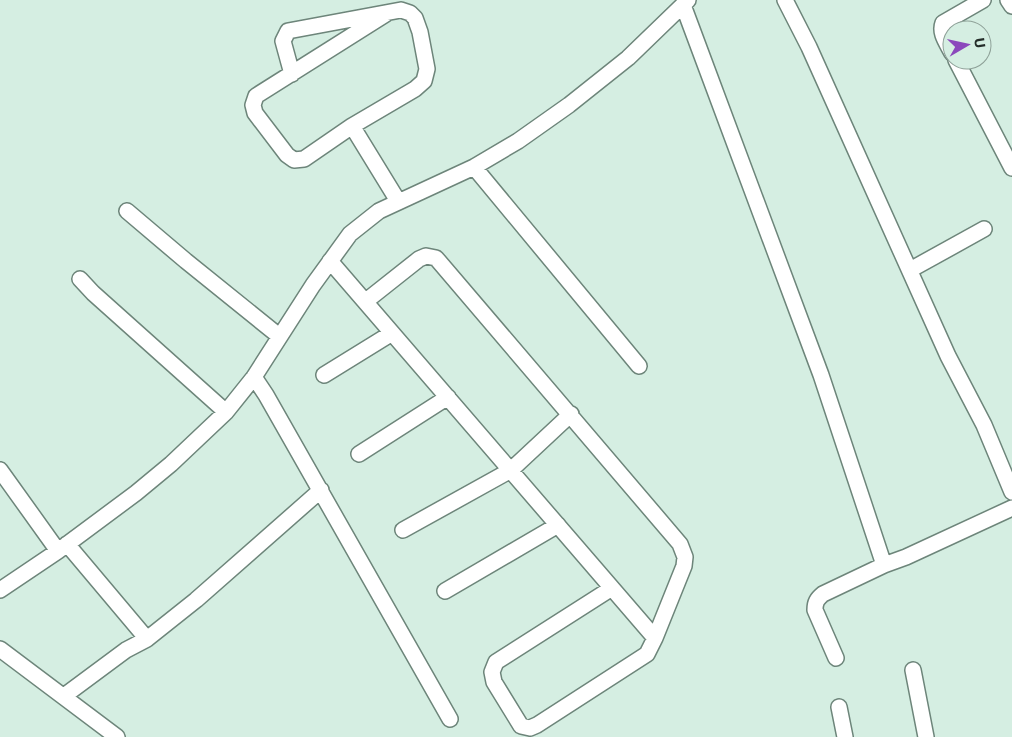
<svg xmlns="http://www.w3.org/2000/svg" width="1012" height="737" font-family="'Noto Sans',sans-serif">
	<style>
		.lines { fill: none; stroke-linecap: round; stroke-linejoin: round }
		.street-casing { stroke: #6d857a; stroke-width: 18 }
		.street { stroke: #fff; stroke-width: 15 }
	</style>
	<rect width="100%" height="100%" fill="#d5eee2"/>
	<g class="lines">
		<defs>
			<path id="street" d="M 785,0 L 809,47 L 948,356 L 984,425 L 1012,492
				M 1008,0 L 1012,6
				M 683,5 L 821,375 L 884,565 L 906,557 L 1012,508
				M 952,53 C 947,43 939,33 943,23 L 983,0
				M 956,60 L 1012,168
				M 292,74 L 283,41 L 288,31 L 401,10 L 410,13 L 415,18 L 420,32 L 427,69 L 424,81 L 415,89 L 352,126 L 304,159 L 294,160 L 287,155 L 255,113 L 253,105 L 256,96 L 386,14
				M 352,126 L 398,201
				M 474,167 L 639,366
				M 127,211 L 186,261 L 279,336
				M 330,261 L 655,638
				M 910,270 L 984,229
				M 80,279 L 93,293 L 226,412
				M 366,301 L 419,259 L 426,256 L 436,258 L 680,544 L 685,557 L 684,566 L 655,638 L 647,654 L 537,725 L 530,728 L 521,726 L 494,682 L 492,672 L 496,662 L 612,588
				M 324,375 L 392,333
				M 254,377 L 266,395 L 450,719
				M 359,454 L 448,397
				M 0,470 L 58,551
				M 403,530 L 511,470 L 571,414
				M 67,544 L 147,639
				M 0,590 L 58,551 L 136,493 L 171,464 L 226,412 L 254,377 L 313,285 L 350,234 L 379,211 L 474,167 L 518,141 L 569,105 L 628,58 L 688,0
				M 445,591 L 558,525
				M 0,649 L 117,737
				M 836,658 L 815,610 C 815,602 817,599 823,594 L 884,565
				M 913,670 L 926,737
				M 64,696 L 126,650 L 147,639 L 196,600 L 321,490
				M 839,707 L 845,737"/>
		</defs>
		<use href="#street" class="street-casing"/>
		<use href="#street" class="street"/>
	</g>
	<g transform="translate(967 45) rotate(81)"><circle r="24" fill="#d5eee2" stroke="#8ea198"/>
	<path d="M0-4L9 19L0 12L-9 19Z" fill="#8b48bc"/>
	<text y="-8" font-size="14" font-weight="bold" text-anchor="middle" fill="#242d29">U</text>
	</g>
</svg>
